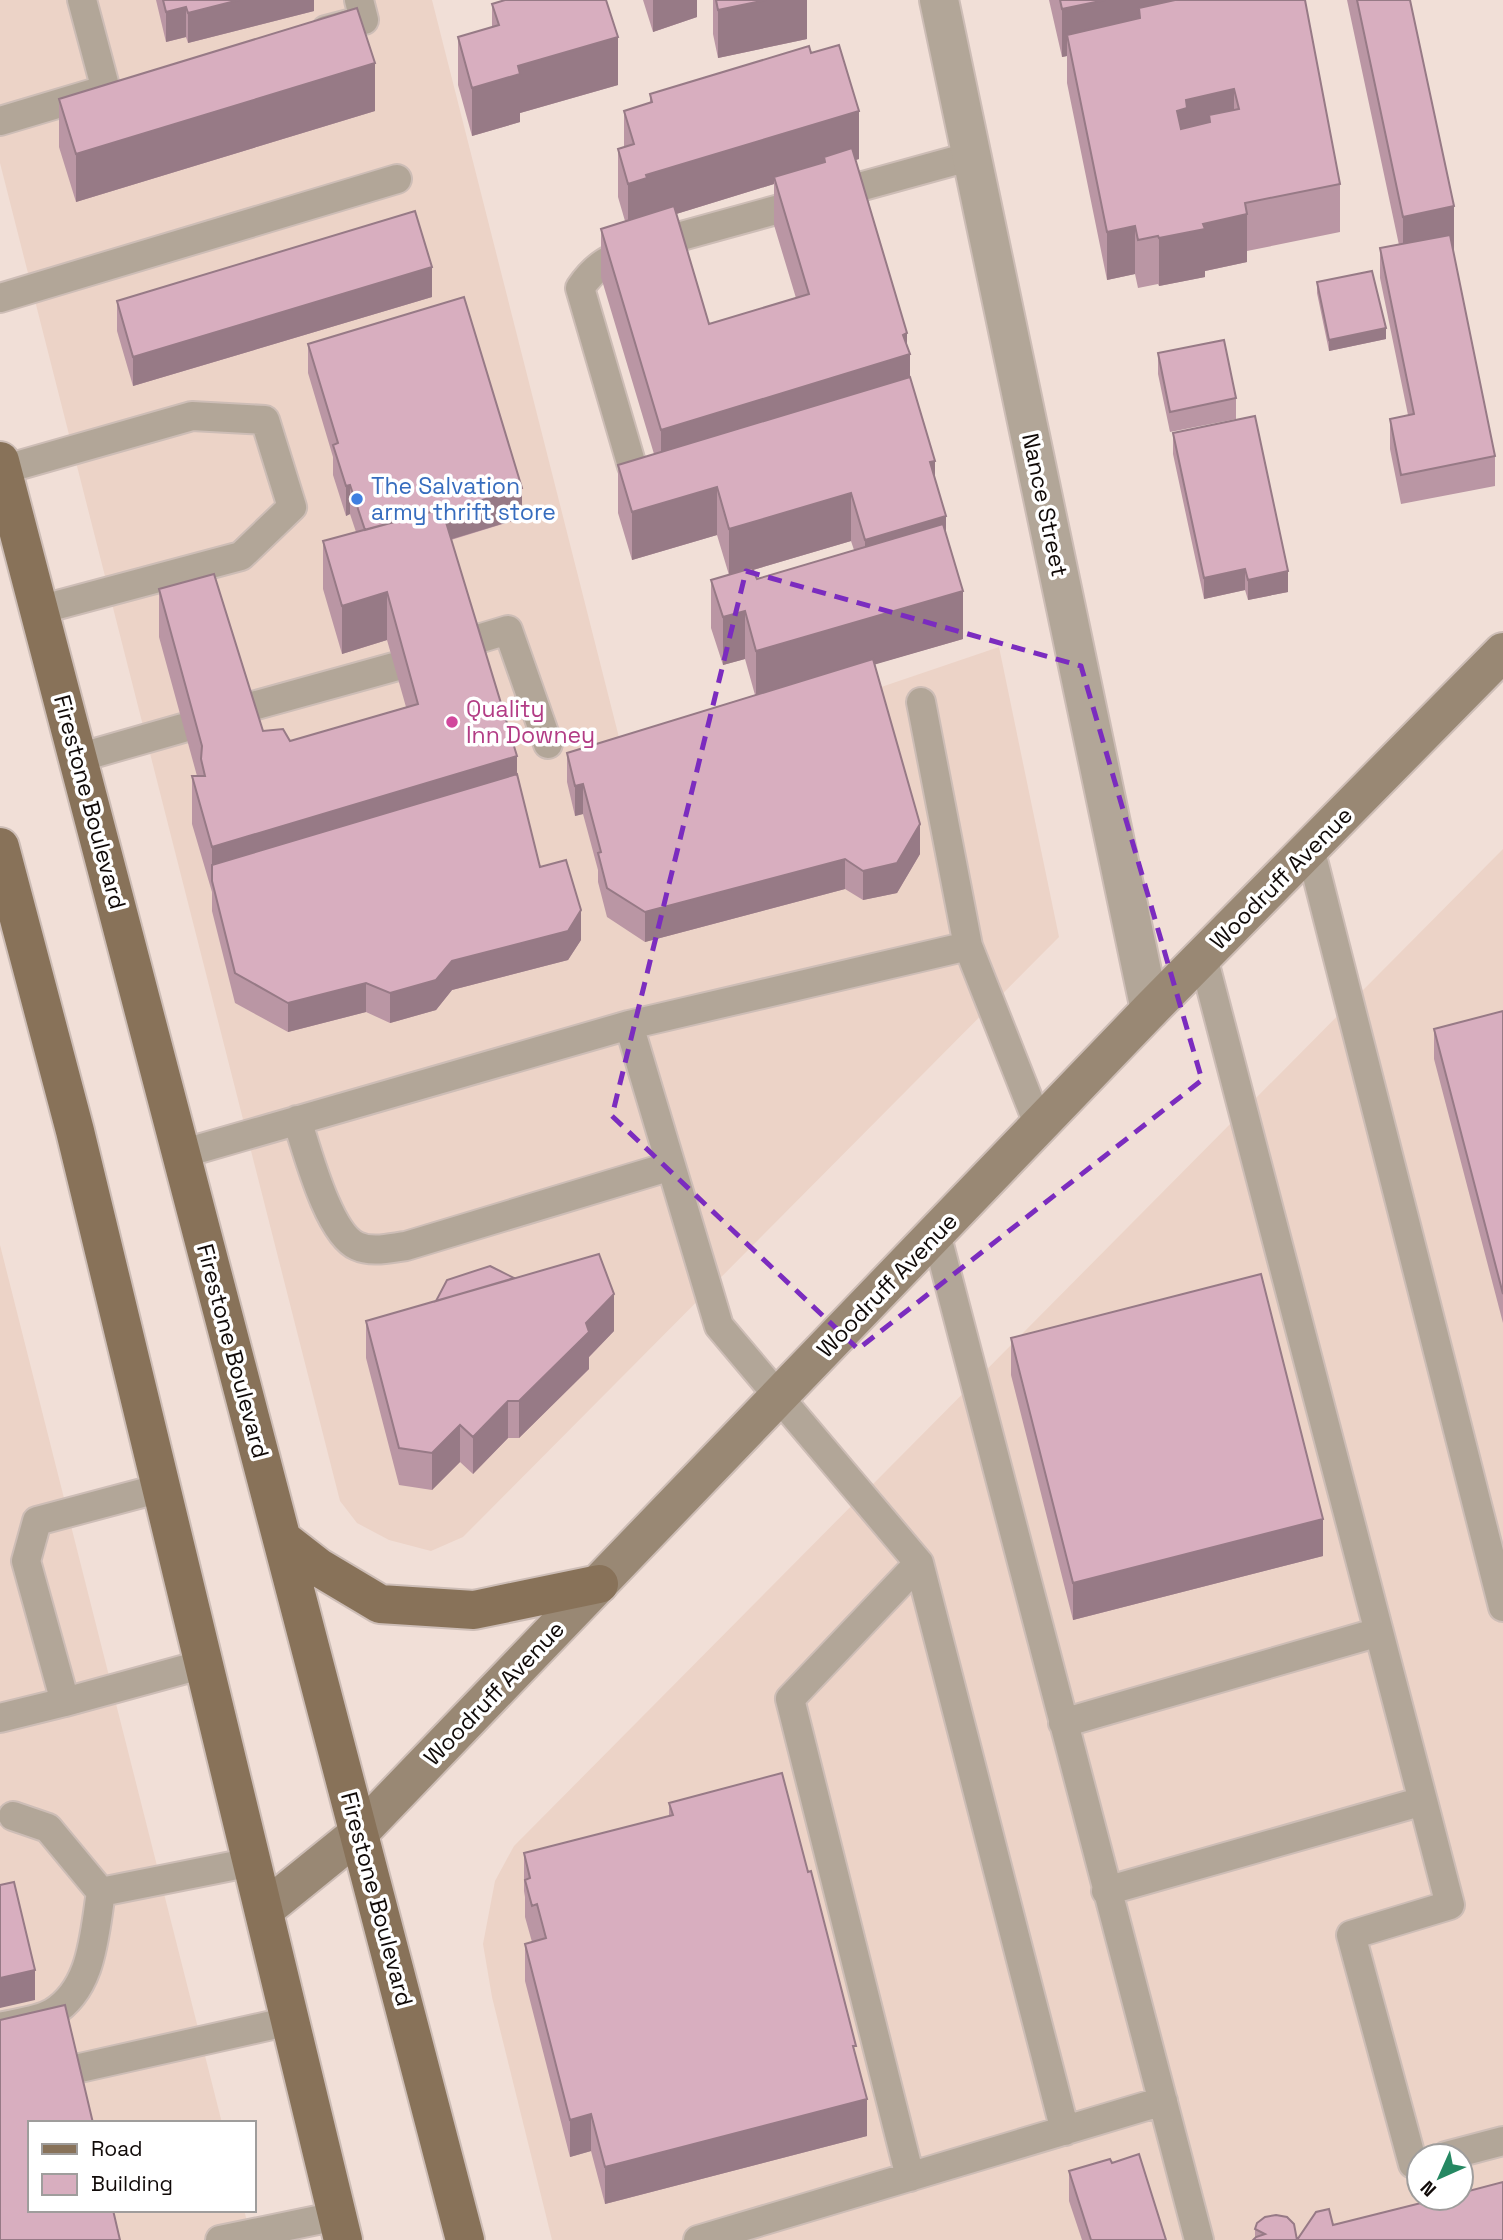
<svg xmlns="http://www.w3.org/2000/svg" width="1503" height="2240" font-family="'Space Grotesk',sans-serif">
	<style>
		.built { fill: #ecd3c7; fill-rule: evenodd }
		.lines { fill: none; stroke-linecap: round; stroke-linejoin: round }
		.lane-casing { stroke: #cdbdb6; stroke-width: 32 }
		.street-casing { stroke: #cdbdb6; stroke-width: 42 }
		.secondary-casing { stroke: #cdbdb6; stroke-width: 42 }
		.primary-casing { stroke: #cdbdb6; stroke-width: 42 }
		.lane { stroke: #b2a698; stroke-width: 28 }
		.street { stroke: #b2a698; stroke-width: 38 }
		.secondary { stroke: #998874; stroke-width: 38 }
		.primary { stroke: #887259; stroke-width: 38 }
		.wall { fill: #ba96a4; fill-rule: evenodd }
		.shaded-wall { fill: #977a86 }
		.building { fill: #d8aebf; stroke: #977a86; stroke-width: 2; fill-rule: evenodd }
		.marked { fill: none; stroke: #7b2cbf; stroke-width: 5; stroke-dasharray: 14 9; stroke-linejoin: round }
		.shop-dot { fill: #3f7fe0; stroke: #fff; stroke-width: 2.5 }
		.hotel-dot { fill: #d1479c; stroke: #fff; stroke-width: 2.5 }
		.labels { text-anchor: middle; stroke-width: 7; stroke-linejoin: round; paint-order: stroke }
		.shop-label { font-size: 23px; fill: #366cbe; stroke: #fff; text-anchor: start }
		.street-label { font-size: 23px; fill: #100a08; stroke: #fff }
		.hotel-label { font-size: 23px; fill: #b23c85; stroke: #fff; text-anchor: start }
	</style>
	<rect width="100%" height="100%" fill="#f1dfd7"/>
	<path class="built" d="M 0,0 L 432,0 L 628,773 L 999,647 L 1059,937 L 463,1537 L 431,1551 L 389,1540 L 357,1523 L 340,1501 L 0,163 Z
		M 1503,849 L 1503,2240 L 552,2240 L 492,1997 L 483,1944 L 495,1881 L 514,1846 ZM 1419,2156 L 1461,2156 L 1461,2198 L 1419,2198 Z
		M 0,1245 L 222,2123 L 30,2123 L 30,2210 L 244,2210 L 252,2240 L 0,2240 Z"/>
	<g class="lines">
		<defs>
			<path id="lane" d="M 82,0 L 106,90
				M 326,30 L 364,20 L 359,0
				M 0,121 L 94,93
				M 0,298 L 397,179
				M 632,466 L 580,288 C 597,263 611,258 638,248 L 972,156
				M 2,470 L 192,416 L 265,420 L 292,507 L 241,556 L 39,610
				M 468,642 L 508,630 L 548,744
				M 921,702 L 968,946
				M 242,709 L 394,667
				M 78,758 L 183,728
				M 1310,848 L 1503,1607
				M 1203,957 L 1423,1801
				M 629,1025 L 968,946 L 1039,1126
				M 297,1120 C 307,1150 328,1233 357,1246 C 372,1253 390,1248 406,1246 L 671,1166
				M 181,1154 L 629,1025 L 719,1326 L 919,1563 L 1065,2131
				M 936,1233 L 1199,2240
				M 161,1488 L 37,1521 L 26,1561 L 65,1702 L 204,1664
				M 0,1718 L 65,1702
				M 1063,1723 L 1379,1632
				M 13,1816 L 48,1828 L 101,1892 L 252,1862
				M 1106,1891 L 1423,1801 L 1450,1905 L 1351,1935 L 1413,2164 L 1419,2163
				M 0,2027 C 16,2023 38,2021 52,2013 C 93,1988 94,1935 101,1892
				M 71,2070 L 290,2021
				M 1446,2156 L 1503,2141
				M 910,2177 L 790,1699 L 919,1563
				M 220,2240 L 337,2216
				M 698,2240 L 1163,2101"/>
			<path id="street" d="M 939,0 L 1150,1010"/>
			<path id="secondary" d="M 264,1910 L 359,1833 L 1150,1010 L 1503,652"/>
			<path id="primary" d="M 0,461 L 465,2240
				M 0,847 L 75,1131 L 343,2240
				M 282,1539 L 318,1567 L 380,1604 L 474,1610 L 599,1584"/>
		</defs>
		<use href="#lane" class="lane-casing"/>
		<use href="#street" class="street-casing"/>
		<use href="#secondary" class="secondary-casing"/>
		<use href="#primary" class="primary-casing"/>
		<use href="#lane" class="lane"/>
		<use href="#street" class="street"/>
		<use href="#secondary" class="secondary"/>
		<use href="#primary" class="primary"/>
	</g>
	<path class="wall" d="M 156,0 L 314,0 L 314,11 L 188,43 L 186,37 L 166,42 Z
		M 643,0 L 697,0 L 697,17 L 653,32 Z
		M 713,0 L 807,0 L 807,39 L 718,58 L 713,34 Z
		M 1049,0 L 1305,0 L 1340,184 L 1340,232 L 1247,251 L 1247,262 L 1205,271 L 1205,277 L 1159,286 L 1158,284 L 1138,288 L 1135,274 L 1107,280 L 1067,83 L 1067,56 L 1062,57 Z
		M 1347,0 L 1410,0 L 1454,254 L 1495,456 L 1495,486 L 1401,504 L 1390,449 L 1390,419 L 1408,415 L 1380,278 L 1380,248 L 1399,245 Z
		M 492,4 L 618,85 L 520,113 L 520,122 L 472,136 L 458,85 L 458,37 L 492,27 Z
		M 650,94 L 859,159 L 855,160 L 907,346 L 910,378 L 935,479 L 946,535 L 963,639 L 875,664 L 920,854 L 897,893 L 863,900 L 845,889 L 645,942 L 607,917 L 598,882 L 598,870 L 583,814 L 575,816 L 567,782 L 567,753 L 755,695 L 745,659 L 723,665 L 711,628 L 711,580 L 729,575 L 717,535 L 632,560 L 618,513 L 618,465 L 654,454 L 601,277 L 601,229 L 625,221 L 618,197 L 618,149 L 624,147 L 624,111 L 650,103 ZM 774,184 L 774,225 L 796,298 L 709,324 L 676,214 ZM 851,541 L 854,550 L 757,579 L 753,570 Z
		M 59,99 L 375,111 L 76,202 L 59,147 Z
		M 1317,282 L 1386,339 L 1329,351 L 1317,293 Z
		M 432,297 L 133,386 L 117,331 L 117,301 Z
		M 308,344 L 522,518 L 451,540 L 517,774 L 540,867 L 581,940 L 568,960 L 452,990 L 436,1010 L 390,1023 L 366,1012 L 288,1032 L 235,1003 L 212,911 L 212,892 L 192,824 L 192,776 L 197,776 L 159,637 L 159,589 L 263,731 L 290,741 L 406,707 L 387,640 L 342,654 L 323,589 L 323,541 L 356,532 L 350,514 L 346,516 L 333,475 L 333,457 L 308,373 Z
		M 1158,353 L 1236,398 L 1236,419 L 1170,432 L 1158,374 Z
		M 1173,433 L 1288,592 L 1248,600 L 1245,590 L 1204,599 L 1173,454 Z
		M 1503,1011 L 1503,1323 L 1434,1059 L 1434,1029 Z
		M 366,1321 L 614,1331 L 589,1357 L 589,1369 L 519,1438 L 508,1438 L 473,1474 L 460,1462 L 432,1490 L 399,1485 L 366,1358 Z
		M 1011,1338 L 1323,1556 L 1073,1620 L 1011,1375 Z
		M 669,1803 L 856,2058 L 867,2136 L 605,2204 L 591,2151 L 570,2157 L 525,1981 L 525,1944 L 532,1942 L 525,1917 L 525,1897 L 524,1891 L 524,1853 L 669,1816 Z
		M 1112,2163 L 1166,2240 L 1082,2240 L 1069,2201 L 1069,2171 Z
		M 1255,2229 L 1297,2240 L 1255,2238 Z"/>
	<path class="shaded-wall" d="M 239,0 L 314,0 L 314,11 L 188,43 L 188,13 Z
		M 653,0 L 697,0 L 697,17 L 653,32 Z
		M 766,0 L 807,0 L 807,39 L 718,58 L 718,10 Z
		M 1105,0 L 1175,0 L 1140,18 L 1139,8 L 1139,37 L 1067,35 L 1067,56 L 1062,57 L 1062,9 Z
		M 186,7 L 186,37 L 166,42 L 166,12 Z
		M 618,37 L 618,85 L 520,113 L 520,122 L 472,136 L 472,88 L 518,66 Z
		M 375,63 L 375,111 L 76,202 L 76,154 Z
		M 1234,89 L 1234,137 L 1210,122 L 1209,115 L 1209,143 L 1187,156 L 1177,111 L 1186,100 Z
		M 859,111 L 859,159 L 825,169 L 824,157 L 824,169 L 774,177 L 774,184 L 647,223 L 628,231 L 628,184 L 646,175 Z
		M 1454,206 L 1454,254 L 1403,265 L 1403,217 Z
		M 1247,214 L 1247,262 L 1205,271 L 1205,277 L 1159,286 L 1159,238 L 1203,224 Z
		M 1135,226 L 1135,274 L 1107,280 L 1107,232 Z
		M 432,267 L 432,297 L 133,386 L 133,357 Z
		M 1386,328 L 1386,339 L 1329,351 L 1329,340 Z
		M 907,333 L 907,355 L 910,354 L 910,402 L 661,478 L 661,430 Z
		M 935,461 L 935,509 L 930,462 Z
		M 350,485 L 350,514 L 346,516 L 346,486 Z
		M 717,487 L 717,535 L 632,560 L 632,512 Z
		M 522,488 L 522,518 L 366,565 L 366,536 Z
		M 851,493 L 851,541 L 729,577 L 729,529 Z
		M 946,516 L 946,564 L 865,588 L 865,540 Z
		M 1245,569 L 1245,590 L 1204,599 L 1204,578 Z
		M 1288,571 L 1288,592 L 1248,600 L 1248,580 Z
		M 963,591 L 963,639 L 756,699 L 756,651 Z
		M 387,592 L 387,640 L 342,654 L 342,606 Z
		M 745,611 L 745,659 L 723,665 L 723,617 Z
		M 517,756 L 517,804 L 212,885 L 212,847 Z
		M 583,784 L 583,814 L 575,816 L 575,786 Z
		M 920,824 L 920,854 L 897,893 L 863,900 L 863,871 Z
		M 845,859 L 845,889 L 645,942 L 645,912 Z
		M 581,910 L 581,940 L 568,960 L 452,990 L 436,1010 L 390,1023 L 390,993 L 452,961 Z
		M 366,983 L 366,1012 L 288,1032 L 288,1003 Z
		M 614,1294 L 614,1331 L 589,1357 L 589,1369 L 519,1438 L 519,1401 L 586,1323 Z
		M 508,1401 L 508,1438 L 473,1474 L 473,1437 Z
		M 460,1425 L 460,1462 L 432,1490 L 432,1453 Z
		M 1323,1519 L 1323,1556 L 1073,1620 L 1073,1583 Z
		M 35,1970 L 35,2000 L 0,2008 L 0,1978 Z
		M 867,2099 L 867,2136 L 605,2204 L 605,2167 Z
		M 591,2114 L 591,2151 L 570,2157 L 570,2120 Z"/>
	<path class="building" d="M 163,0 L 239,0 L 188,13 L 186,7 L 166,12 Z
		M 505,0 L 606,0 L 618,37 L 518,66 L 520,74 L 472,88 L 458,37 L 499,25 L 492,4 Z
		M 716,0 L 766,0 L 718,10 Z
		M 1060,0 L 1105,0 L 1062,9 Z
		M 1175,0 L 1305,0 L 1340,184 L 1245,203 L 1247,214 L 1203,224 L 1205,229 L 1159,238 L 1158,236 L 1138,240 L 1135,226 L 1107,232 L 1067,35 L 1140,18 L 1139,8 ZM 1234,89 L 1239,109 L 1209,115 L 1210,122 L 1181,129 L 1177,111 L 1187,108 L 1186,100 Z
		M 1357,0 L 1410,0 L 1454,206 L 1403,217 Z
		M 357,8 L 375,63 L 76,154 L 59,99 Z
		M 839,45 L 859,111 L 646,175 L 647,178 L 628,184 L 618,149 L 634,144 L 624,111 L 652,102 L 650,94 L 809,46 L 811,53 Z
		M 852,148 L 907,333 L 903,335 L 910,354 L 661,430 L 601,229 L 674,206 L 709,324 L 809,294 L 774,177 L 825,162 L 824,157 Z
		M 415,211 L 432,267 L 133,357 L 117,301 Z
		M 1450,235 L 1495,456 L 1401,475 L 1390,419 L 1414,414 L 1380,248 Z
		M 1372,271 L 1386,328 L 1329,340 L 1317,282 Z
		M 464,297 L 522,488 L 443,512 L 442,509 L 365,530 L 350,485 L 346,486 L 333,445 L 338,443 L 308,344 Z
		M 1224,340 L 1236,398 L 1170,412 L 1158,353 Z
		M 910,377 L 935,461 L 930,462 L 946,516 L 865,540 L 851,493 L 729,529 L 717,487 L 632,512 L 618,465 Z
		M 1255,416 L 1288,571 L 1248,580 L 1245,569 L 1204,578 L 1173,433 Z
		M 442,509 L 517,756 L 212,847 L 192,776 L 205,776 L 201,759 L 202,746 L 159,589 L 214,574 L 263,731 L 283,729 L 290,741 L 418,704 L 387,592 L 342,606 L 323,541 Z
		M 943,524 L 963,591 L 756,651 L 745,611 L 723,617 L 711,580 L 752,568 L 757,579 Z
		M 873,659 L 920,824 L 897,863 L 863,871 L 845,859 L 645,912 L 607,888 L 598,853 L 601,852 L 583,784 L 575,786 L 567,753 Z
		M 517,774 L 540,867 L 566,860 L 581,910 L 568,931 L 452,961 L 436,980 L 390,993 L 366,983 L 288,1003 L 235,973 L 212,881 L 212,865 Z
		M 1503,1011 L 1503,1294 L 1434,1029 Z
		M 599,1254 L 614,1294 L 586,1323 L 589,1332 L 519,1401 L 508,1401 L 473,1437 L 460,1425 L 432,1453 L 399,1448 L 366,1321 Z
		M 490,1266 L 514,1278 L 436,1301 L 447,1280 Z
		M 1261,1274 L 1323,1519 L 1073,1583 L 1011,1338 Z
		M 782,1773 L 808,1872 L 811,1871 L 856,2046 L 853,2046 L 867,2099 L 605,2167 L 591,2114 L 570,2120 L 525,1944 L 546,1938 L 537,1904 L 532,1906 L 525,1880 L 530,1878 L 524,1853 L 673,1815 L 669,1803 Z
		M 14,1882 L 35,1970 L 0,1978 L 0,1885 Z
		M 65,2005 L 93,2123 L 30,2123 L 30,2210 L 113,2210 L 120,2240 L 0,2240 L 0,2020 Z
		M 1139,2154 L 1166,2240 L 1091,2240 L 1069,2171 L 1110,2159 L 1112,2163 Z
		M 1503,2182 L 1503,2240 L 1297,2240 L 1316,2212 L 1329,2209 L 1333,2225 L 1441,2198 L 1461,2198 L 1461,2193 Z
		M 1276,2215 L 1287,2217 L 1294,2224 L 1297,2240 L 1253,2240 L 1256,2237 L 1265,2234 L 1255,2229 L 1257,2223 L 1265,2217 Z"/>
	<path class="marked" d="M 746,571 L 1081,666 L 1202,1080 L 858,1349 L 612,1116 Z"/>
	<circle class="shop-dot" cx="357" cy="499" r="7"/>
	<circle class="hotel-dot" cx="452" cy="722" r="7"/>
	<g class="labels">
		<g class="shop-label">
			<text x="371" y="494">The Salvation<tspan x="371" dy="26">army thrift store</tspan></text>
		</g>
		<g class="street-label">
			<text transform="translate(1045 505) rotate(78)" y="8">Nance Street</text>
			<text transform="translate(90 802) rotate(75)" y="8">Firestone Boulevard</text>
			<text transform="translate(1281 878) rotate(-45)" y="8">Woodruff Avenue</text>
			<text transform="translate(887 1285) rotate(-46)" y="8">Woodruff Avenue</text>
			<text transform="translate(233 1351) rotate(75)" y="8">Firestone Boulevard</text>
			<text transform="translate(494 1693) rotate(-46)" y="8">Woodruff Avenue</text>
			<text transform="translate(377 1899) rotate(75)" y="8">Firestone Boulevard</text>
		</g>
		<g class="hotel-label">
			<text x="466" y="717">Quality<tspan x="466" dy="26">Inn Downey</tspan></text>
		</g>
	</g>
	<rect x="28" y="2121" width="228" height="91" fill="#ffffff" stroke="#9f9d9c" stroke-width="2"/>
	<rect x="42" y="2144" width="35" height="10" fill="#887259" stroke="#9f9d9c" stroke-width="2"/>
	<text x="91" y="2156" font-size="21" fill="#100a08">Road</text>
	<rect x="42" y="2174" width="35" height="21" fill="#d8aebf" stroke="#9f9d9c" stroke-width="2"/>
	<text x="91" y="2191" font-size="21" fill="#100a08">Building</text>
	<g transform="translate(1440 2177) rotate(225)"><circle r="33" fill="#ffffff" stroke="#9f9d9c" stroke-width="2"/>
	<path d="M0-5L12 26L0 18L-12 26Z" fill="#258862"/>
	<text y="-10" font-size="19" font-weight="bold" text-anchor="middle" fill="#100a08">N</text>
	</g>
</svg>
